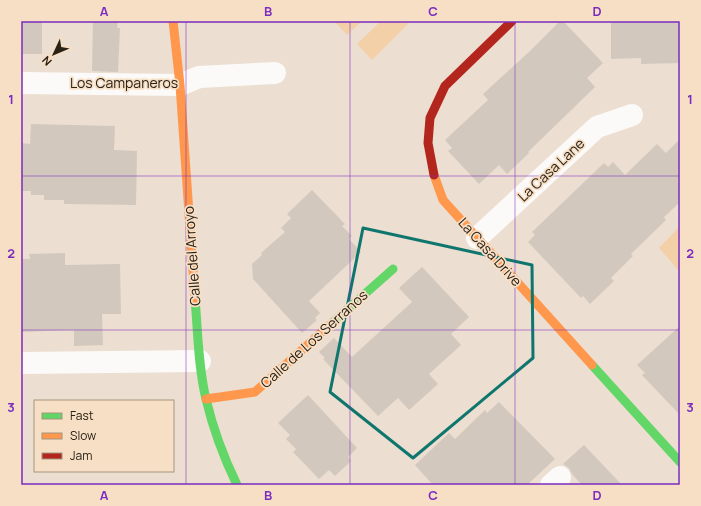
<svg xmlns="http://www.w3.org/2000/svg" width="701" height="506" font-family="Manrope,sans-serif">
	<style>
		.green { fill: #f3d0a8 }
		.building { fill: #d3c8bd }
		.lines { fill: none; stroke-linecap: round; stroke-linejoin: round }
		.street { stroke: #fcfaf8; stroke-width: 22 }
		.fast { stroke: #63d668; stroke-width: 9 }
		.slow { stroke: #ff974d; stroke-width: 9 }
		.jam { stroke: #b3261e; stroke-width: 9 }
		.marked { fill: none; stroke: #0f766e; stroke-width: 3; stroke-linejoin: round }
		.grid { fill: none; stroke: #7b2cbf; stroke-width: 1; stroke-opacity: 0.55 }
		.labels { text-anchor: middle; stroke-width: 3.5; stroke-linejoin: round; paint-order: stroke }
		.street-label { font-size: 14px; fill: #2a2117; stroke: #f7dfc5 }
		.neatline { fill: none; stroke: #7b2cbf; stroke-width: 1.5 }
		.grid-label { font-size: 13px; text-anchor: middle; font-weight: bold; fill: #7b2cbf }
	</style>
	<rect width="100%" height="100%" fill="#ecded0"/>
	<path class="green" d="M 334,21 L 362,21 L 347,35 Z
		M 381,21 L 405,21 L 408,24 L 372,60 L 357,44 Z
		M 680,226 L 680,272 L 659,248 Z"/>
	<path class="building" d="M 21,21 L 42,21 L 42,54 L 21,54 Z
		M 93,21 L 118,21 L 117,28 L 120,28 L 118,72 L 92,71 Z
		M 560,21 L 563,21 L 603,63 L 587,78 L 595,87 L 528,152 L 529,153 L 507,174 L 499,165 L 479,184 L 448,151 L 452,148 L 445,140 L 488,100 L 483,94 L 530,51 Z
		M 611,21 L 680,21 L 680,63 L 641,64 L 641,58 L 611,59 Z
		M 31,124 L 115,126 L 114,150 L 137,151 L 136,205 L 64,204 L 64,200 L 44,200 L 44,195 L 31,195 L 31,191 L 21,191 L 21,143 L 30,144 Z
		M 680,139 L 680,202 L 664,217 L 666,220 L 631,254 L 633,256 L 611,278 L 614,281 L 590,304 L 583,296 L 581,298 L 528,242 L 535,235 L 532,232 L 604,163 L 608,167 L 613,162 L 625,175 L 657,144 L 666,153 Z
		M 312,190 L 345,224 L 342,226 L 352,236 L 349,239 L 361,252 L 309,301 L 320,313 L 315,318 L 317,320 L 302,333 L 253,279 L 252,264 L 262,255 L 261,253 L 285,232 L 281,228 L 291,218 L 287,214 Z
		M 65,253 L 65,265 L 120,264 L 121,314 L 102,314 L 103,345 L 74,346 L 74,330 L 21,332 L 21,259 L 30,259 L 29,254 Z
		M 422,267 L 469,317 L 451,334 L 461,345 L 429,374 L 438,384 L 409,410 L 398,398 L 378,416 L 323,359 L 325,358 L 319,352 L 334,338 L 352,357 L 412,302 L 399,288 Z
		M 680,326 L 680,415 L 642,375 L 645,373 L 637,365 Z
		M 308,395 L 357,448 L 348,457 L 351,461 L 335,476 L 329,470 L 319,479 L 293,452 L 296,449 L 286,439 L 290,435 L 278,423 Z
		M 499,402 L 555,459 L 527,485 L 433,485 L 415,465 L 449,433 L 455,439 L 485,410 L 487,413 Z
		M 584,445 L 622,485 L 582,485 L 572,474 L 569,468 L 563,464 Z"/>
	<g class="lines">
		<path class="street" d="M 21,83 L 180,85 L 199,77 L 275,73
			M 477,238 L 597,127 L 632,115
			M 21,363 L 200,361
			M 551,485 L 560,477"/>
		<path class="fast" d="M 195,299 C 198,332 198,366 206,399 C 213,429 224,458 237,485
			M 332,323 L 393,269
			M 592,365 L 680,462"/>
		<path class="slow" d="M 173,21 L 180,85 L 195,299
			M 434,175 L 443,200 L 592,365
			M 206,399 L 255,392 L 332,323"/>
		<path class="jam" d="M 434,175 L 428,143 L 430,118 L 445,86 L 512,21"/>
	</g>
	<path class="marked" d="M 363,228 L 532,265 L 533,358 L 413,458 L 330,392 Z"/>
	<path class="grid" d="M 186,21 L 186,485M 350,21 L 350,485M 515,21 L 515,485M 21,176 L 680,176M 21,330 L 680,330"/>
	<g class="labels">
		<g class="street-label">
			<text x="124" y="88">Los Campaneros</text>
			<text transform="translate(551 170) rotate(-43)" y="5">La Casa Lane</text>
			<text transform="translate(490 252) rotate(48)" y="5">La Casa Drive</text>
			<text transform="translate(192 256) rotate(-94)" y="5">Calle del Arroyo</text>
			<text transform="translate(314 339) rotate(-42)" y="5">Calle de Los Serranos</text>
		</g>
	</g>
	<rect width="701" height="506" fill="none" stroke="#f7dfc5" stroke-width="44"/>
	<rect x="34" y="400" width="140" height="72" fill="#f7dfc5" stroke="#a5937f"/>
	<rect x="42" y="413" width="20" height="6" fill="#63d668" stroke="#a5937f"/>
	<text x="70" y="420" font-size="12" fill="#2a2117">Fast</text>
	<rect x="42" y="433" width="20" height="6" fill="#ff974d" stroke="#a5937f"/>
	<text x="70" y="440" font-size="12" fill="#2a2117">Slow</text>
	<rect x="42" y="453" width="20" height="6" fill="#b3261e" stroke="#a5937f"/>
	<text x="70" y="460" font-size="12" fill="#2a2117">Jam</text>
	<g transform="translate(54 54) rotate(226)" stroke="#f7dfc5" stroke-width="3" paint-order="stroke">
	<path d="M0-3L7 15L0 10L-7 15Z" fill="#2a2117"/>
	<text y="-6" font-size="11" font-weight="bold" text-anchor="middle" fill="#2a2117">N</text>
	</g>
	<rect x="22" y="22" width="657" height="462" class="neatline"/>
	<g class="grid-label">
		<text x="104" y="16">A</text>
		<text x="268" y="16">B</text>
		<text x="433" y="16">C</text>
		<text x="597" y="16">D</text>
		<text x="11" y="104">1</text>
		<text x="690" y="104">1</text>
		<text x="11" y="258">2</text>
		<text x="690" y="258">2</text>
		<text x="11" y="412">3</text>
		<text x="690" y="412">3</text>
		<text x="104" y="500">A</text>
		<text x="268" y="500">B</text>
		<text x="433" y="500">C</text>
		<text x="597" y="500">D</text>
	</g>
</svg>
